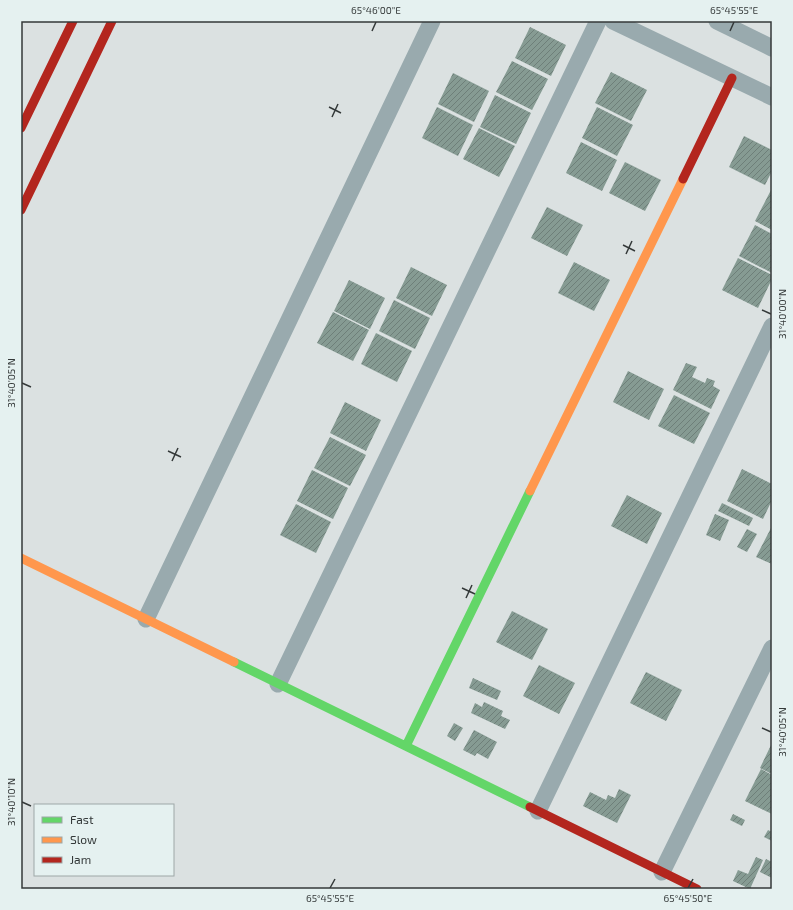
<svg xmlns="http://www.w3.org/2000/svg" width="793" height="910" font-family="'Exo 2',sans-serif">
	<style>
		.building { fill: url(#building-hatch) }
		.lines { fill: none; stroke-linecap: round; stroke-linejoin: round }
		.street { stroke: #99aaae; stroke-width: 17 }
		.fast { stroke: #63d668; stroke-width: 9 }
		.slow { stroke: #ff974d; stroke-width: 9 }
		.jam { stroke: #b3261e; stroke-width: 9 }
		.ticks { fill: none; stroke: #343939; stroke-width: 1.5 }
		.neatline { fill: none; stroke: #343939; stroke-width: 1.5 }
		.ticks-label { font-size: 10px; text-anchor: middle; fill: #343939 }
	</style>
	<defs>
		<pattern id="building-hatch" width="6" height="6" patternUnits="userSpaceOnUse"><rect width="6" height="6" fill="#869b93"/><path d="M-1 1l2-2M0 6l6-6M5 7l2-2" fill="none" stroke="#6e7f79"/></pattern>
	</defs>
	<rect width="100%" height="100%" fill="#dbe1e1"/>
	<path class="building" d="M 530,27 L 566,45 L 551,76 L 515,58 Z
		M 512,61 L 548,79 L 532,110 L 496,92 Z
		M 611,72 L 647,90 L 631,121 L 595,103 Z
		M 453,73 L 489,91 L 474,122 L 438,104 Z
		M 495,95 L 531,113 L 516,144 L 480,127 Z
		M 437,107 L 473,125 L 458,156 L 422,138 Z
		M 597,107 L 633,125 L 617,156 L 582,138 Z
		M 479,128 L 515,146 L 499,177 L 463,159 Z
		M 744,136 L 772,150 L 772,171 L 765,185 L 729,167 Z
		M 581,142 L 617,160 L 602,191 L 566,173 Z
		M 625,162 L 661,180 L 645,211 L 609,193 Z
		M 771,190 L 772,191 L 772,230 L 755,221 Z
		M 547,207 L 583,225 L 567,256 L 531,238 Z
		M 755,225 L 772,234 L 772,273 L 739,256 Z
		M 738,258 L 772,275 L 772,279 L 758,308 L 722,290 Z
		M 574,262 L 610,280 L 594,311 L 558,293 Z
		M 411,267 L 447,285 L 432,316 L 396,298 Z
		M 349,280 L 385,298 L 370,329 L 334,311 Z
		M 394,300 L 430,318 L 415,349 L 379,331 Z
		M 333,312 L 369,330 L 353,361 L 317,343 Z
		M 376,333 L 412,351 L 397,382 L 361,364 Z
		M 686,363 L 697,367 L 692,377 L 705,383 L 707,378 L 715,381 L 713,386 L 720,390 L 711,409 L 673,390 Z
		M 628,371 L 664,389 L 649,420 L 613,402 Z
		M 674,395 L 710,413 L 694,444 L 658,426 Z
		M 345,402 L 381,420 L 366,451 L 330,433 Z
		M 330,437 L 366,455 L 350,486 L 314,468 Z
		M 742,469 L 772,484 L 772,500 L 763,519 L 727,501 Z
		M 312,470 L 348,488 L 333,519 L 297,501 Z
		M 627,495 L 662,513 L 647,544 L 611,526 Z
		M 722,503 L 753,518 L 749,526 L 718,511 Z
		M 296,504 L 331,522 L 316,553 L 280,535 Z
		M 715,514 L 729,520 L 720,541 L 706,535 Z
		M 772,526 L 772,564 L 756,557 Z
		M 747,529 L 757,534 L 747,552 L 737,547 Z
		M 512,611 L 548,629 L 532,660 L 496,642 Z
		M 539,665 L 575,683 L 559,714 L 523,696 Z
		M 646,672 L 682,690 L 666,721 L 630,703 Z
		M 473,678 L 501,691 L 497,700 L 469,688 Z
		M 484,702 L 503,711 L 501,716 L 510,720 L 505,729 L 471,713 L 475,703 L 482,707 Z
		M 454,723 L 463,728 L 455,741 L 447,736 Z
		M 474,730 L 497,742 L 488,759 L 477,753 L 475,756 L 463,750 Z
		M 772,743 L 772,774 L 760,768 Z
		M 761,769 L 772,775 L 772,814 L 745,801 Z
		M 619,789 L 631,795 L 617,823 L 583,806 L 590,792 L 606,800 L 608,795 L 615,798 Z
		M 733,814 L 745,820 L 742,826 L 730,820 Z
		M 768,830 L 772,832 L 772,841 L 764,837 Z
		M 756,857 L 763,860 L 750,889 L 733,881 L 738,870 L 748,874 Z
		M 766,859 L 772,862 L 772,878 L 760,872 Z"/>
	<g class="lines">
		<path class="street" d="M 613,21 L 772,97
			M 717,21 L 772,48
			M 146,619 L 432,21
			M 278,684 L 598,21
			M 538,811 L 772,326
			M 662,872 L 772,648"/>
		<path class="fast" d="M 234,662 L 530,807
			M 406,746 L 530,491"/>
		<path class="slow" d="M 530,491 L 683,179
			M 21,558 L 234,662"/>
		<path class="jam" d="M 21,128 L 73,21
			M 683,179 L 732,78
			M 21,210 L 112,21
			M 530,807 L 697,889"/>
	</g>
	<path class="ticks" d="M 372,31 L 376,22M 730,31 L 734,22M 329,107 L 341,113M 332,117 L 338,104M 623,245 L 635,251M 626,254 L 632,241M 762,310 L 771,314M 22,383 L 31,387M 168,451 L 181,457M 172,461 L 178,448M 462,588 L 475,594M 466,598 L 472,585M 762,728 L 771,732M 22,802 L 31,806M 330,888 L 335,879M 688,888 L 693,879"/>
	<rect width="793" height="910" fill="none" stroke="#e5f1f0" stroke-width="44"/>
	<rect x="34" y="804" width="140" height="72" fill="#e5f1f0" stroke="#9ea7a7"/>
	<rect x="42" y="817" width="20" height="6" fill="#63d668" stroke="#9ea7a7"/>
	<text x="70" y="824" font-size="12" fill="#343939">Fast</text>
	<rect x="42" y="837" width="20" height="6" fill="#ff974d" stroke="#9ea7a7"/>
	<text x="70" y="844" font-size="12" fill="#343939">Slow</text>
	<rect x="42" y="857" width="20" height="6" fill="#b3261e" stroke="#9ea7a7"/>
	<text x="70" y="864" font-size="12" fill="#343939">Jam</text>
	<rect x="22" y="22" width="749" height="866" class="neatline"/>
	<g class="ticks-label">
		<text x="376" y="14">65°46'00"E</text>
		<text x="734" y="14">65°45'55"E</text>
		<text transform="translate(782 314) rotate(-90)" y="4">31°40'00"N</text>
		<text transform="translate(11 383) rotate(-90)" y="4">31°40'05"N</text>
		<text transform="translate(782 732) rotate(-90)" y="4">31°40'05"N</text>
		<text transform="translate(11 802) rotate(-90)" y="4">31°40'10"N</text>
		<text x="330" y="902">65°45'55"E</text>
		<text x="688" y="902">65°45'50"E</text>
	</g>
</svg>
